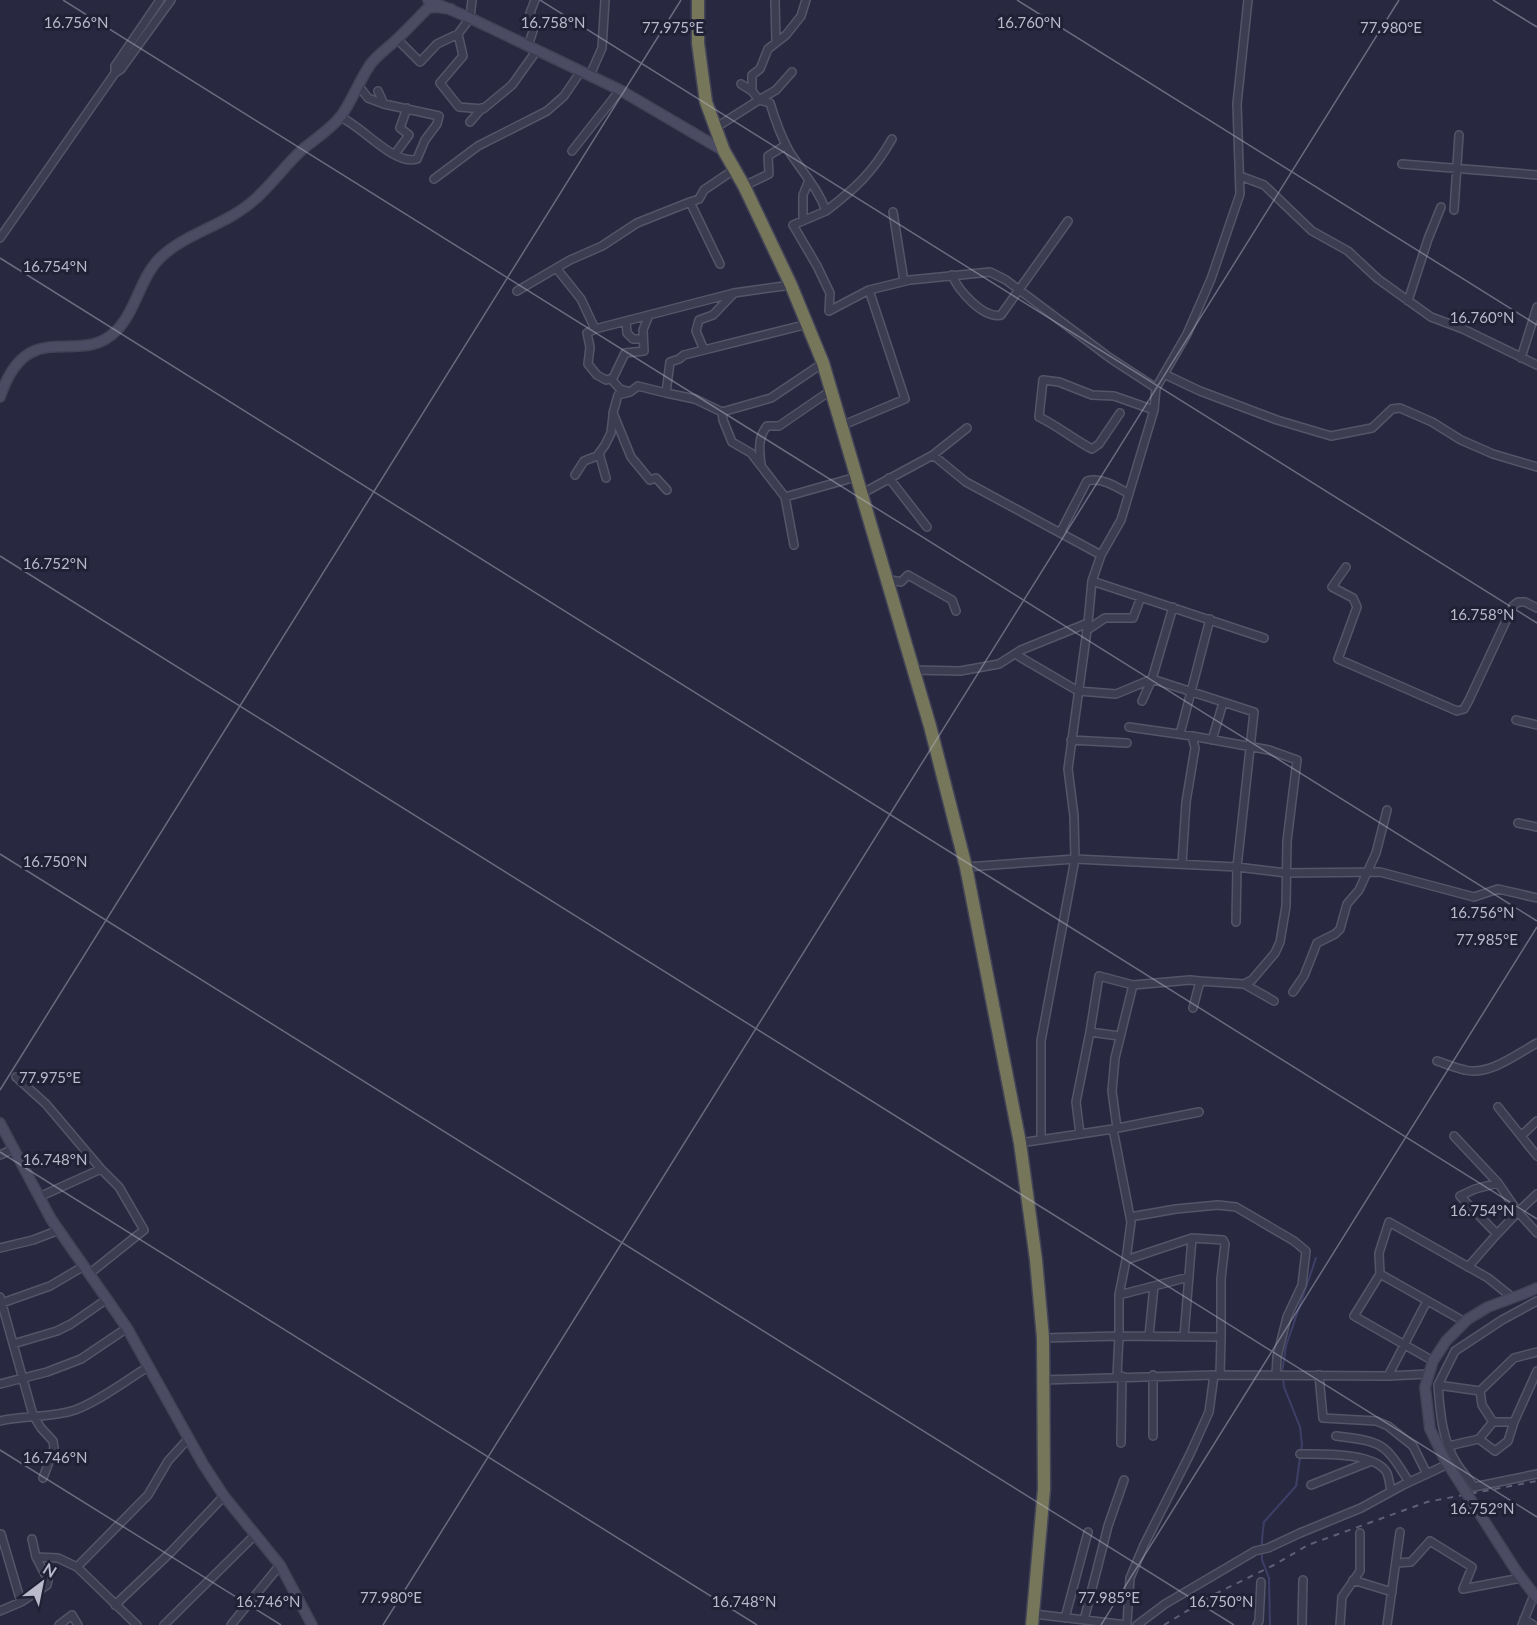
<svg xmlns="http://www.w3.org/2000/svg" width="1537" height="1625" font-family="Lato,sans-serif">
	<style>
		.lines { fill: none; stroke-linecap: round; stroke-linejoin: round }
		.stream { stroke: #3e3e67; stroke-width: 2 }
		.street-casing { stroke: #555568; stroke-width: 10 }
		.secondary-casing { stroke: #434357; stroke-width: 12 }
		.highway-casing { stroke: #444458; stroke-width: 15 }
		.street { stroke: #3d3d51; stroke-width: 7 }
		.secondary { stroke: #4c4b64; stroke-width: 9 }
		.highway { stroke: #76775a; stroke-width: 12 }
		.rail { stroke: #5f5f78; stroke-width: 2; stroke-dasharray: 6 6; stroke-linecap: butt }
		.secondary-bridge-casing { stroke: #434357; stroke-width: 12; stroke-linecap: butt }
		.secondary-bridge { stroke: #4c4b64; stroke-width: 9 }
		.ticks { fill: none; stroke: #babacb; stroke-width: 1.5; stroke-opacity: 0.45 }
		.ticks-label { font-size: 15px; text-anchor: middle; fill: #babacb; stroke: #212136; stroke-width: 6; stroke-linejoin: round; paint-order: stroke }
	</style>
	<rect width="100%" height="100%" fill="#282941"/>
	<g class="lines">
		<path class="stream" d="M 1282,1373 L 1286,1346 L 1316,1258
			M 1270,1625 L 1269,1578 L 1262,1560 L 1262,1539 L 1264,1522 L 1296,1486 L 1302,1444 L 1300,1427 L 1284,1387 L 1283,1378"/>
		<defs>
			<path id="street" d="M 775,0 L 776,42
				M 458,34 L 463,56 L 440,83 L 459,107 L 483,109 L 512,85 L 537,50
				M 397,39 L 420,62 L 437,44 L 458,34 L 470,18 L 472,0
				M 528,46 L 535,25 L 530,13 L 535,0
				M 115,73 L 115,66 L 160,0
				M 590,75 L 602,48 L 605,0
				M 741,84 L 752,91 L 759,100 L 776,90 L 792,72
				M 378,91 L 384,104
				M 752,91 L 752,75 L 760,69 L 768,49 L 786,35 L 801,16 L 806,0
				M 340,117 C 361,125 394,166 417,159 L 425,140 L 437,124 L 439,116 L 384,104 L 368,98 L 358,85
				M 470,122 L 482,108
				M 715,128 L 759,100 L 770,103 C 775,120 781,136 789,151 C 802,172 818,188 826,211 L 793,225 L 817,266 L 830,293 L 829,311 L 869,290 L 910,280 L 990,272 L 1006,280 L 1110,358 L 1156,388
				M 572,151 L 620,90
				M 395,154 L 409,135 L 400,128 L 407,108
				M 1402,164 L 1537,175
				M 1240,176 L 1264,185 L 1312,231 L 1348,251 L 1378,279 L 1431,317 L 1463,329 L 1537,365
				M 434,179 L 478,146 L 547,111 L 564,96 L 581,71
				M 744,186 L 769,174 L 768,156 L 786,145
				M 1454,210 L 1459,135
				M 826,211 C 856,188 873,172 892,139
				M 893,212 L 904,281
				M 803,221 L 803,195 L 809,180
				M 0,238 L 115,73 L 121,69 L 171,0
				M 720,264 L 690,202 L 699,199 L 704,190 L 735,169
				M 557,269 L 581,299 L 595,329
				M 952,275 C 958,290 983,319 1001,315 L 1068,221
				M 517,291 L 570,260 L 602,246 L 637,223 L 690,202
				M 734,293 L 713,315 L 699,320 L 696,331 L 704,350 L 684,355 L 679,359 L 670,362 L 666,393 L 695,399 L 722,412 L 723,420 L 732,442 L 751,453 L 785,497
				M 1408,301 L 1428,239 L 1441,207
				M 649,315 L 643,330 L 644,351 L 625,353 L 613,378 L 606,380 L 597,375 L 588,364 L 590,347 L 587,333 L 595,329 L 734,293 L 791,285
				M 626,321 L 627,333 L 633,339 L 643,339
				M 704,350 L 808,324
				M 1521,358 L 1537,307
				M 1164,374 L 1200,391 L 1277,420 L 1331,436 L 1372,428 L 1392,409 L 1400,408 L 1432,422 L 1461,440 L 1493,454 L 1537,467
				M 611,379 L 620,389 L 630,392 L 638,386 L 666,393
				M 630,392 L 618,395 L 613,413 L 631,457 L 650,480 L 656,478 L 667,490
				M 722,412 L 771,398 L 823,363
				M 1120,413 L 1099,444 L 1092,449 C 1073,439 1058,426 1039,417 L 1043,380 L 1059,382 L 1092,395 L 1114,396 L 1154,410
				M 841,426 L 905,399 L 869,290
				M 599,453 L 606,478
				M 933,455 L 967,428
				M 761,464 C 759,450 758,437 767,426 L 779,426 L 830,391
				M 575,475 L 584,461 L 597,456 L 605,445 L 611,433 L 613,416
				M 889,478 L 927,527
				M 861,494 L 933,455 L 966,482 L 1101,555
				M 1060,533 L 1087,481 C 1102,477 1117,487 1129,494
				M 794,545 L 785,497 L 856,477
				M 1346,567 L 1332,587 L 1353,598 L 1357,607 L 1338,659 L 1457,711 L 1464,709 L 1469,700 L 1513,606 L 1518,602 L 1525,602 L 1537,608
				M 886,579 L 901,582 L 908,575 L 952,600 L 956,611
				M 1092,581 L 1264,638
				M 1173,607 L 1152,679 L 1254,712 L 1237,867 L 1236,922
				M 1087,630 L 1105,618 L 1133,618 L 1141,597
				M 1015,654 L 1078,691 L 1116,694 L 1152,679 L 1142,701
				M 912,670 L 960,671 L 999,664 L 1021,650 L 1088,623
				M 1516,720 L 1537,725
				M 1129,727 L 1192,736
				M 1180,734 L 1210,619
				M 1071,740 L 1127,743
				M 1212,740 L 1223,703
				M 1518,823 L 1537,827
				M 1182,864 L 1186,802 L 1195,748 L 1192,736 L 1269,750 L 1297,760 L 1287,841 L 1286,906 L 1280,942 L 1275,953 L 1252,980 L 1244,984 L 1200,981
				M 966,867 L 1075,859 L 1074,816 L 1068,769 L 1088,623 L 1092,581 L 1101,555 L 1121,520 L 1154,410 L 1156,388 L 1187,334 L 1211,279 L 1240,194 L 1237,104 L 1248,0
				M 1244,984 L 1274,1001
				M 1293,992 L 1304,976 L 1317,943 L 1335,934 L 1340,929 L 1347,904 L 1359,890 L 1376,853 L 1387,810
				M 1090,1032 L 1099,976 L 1133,985
				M 1437,1061 C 1446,1064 1456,1068 1465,1070 C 1489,1076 1517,1054 1537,1043
				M 16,1077 L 46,1104 L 101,1169 L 119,1187 L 144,1230 L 89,1274
				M 1498,1107 L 1537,1156
				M 1117,1128 L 1112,1091 L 1115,1058 L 1133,985 L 1190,980 L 1200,981 L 1193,1008
				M 1113,1129 L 1131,1222 L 1126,1260 L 1119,1295 L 1119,1336 L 1221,1337 L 1221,1279 L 1225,1244 L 1223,1240 L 1192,1238 L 1126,1260
				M 1080,1134 L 1076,1102 L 1090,1032 L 1119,1036
				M 1454,1136 L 1498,1183 L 1518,1212 L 1497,1234 L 1460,1196 L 1475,1189 L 1498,1183
				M 1521,1136 L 1537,1121
				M 1041,1140 L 1041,1041 L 1075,859 L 1237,867 L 1286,873 L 1380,872 L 1474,897 L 1498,889 L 1537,898
				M 1020,1143 L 1113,1129 L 1199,1112
				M 0,1155 L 13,1149
				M 1537,1194 L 1518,1212 L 1537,1233
				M 39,1197 L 101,1169
				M 1130,1217 L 1176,1209 L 1218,1205 L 1236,1207 L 1294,1241 L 1306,1251 L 1302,1285 L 1287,1317 L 1277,1357 L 1276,1375
				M 0,1248 L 33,1240 L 59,1230
				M 1468,1267 L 1497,1234
				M 1380,1274 L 1379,1253 L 1389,1222 L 1488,1278 L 1513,1298
				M 1119,1295 L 1189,1277
				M 0,1297 L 33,1415 L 41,1428 L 53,1441 L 54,1448 L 43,1478
				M 2,1303 L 50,1286 L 84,1266
				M 1149,1336 L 1154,1286
				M 1184,1337 L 1192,1238
				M 1043,1338 L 1119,1336 L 1117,1376
				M 13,1344 L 57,1331 L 71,1324 L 107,1299
				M 1433,1361 L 1354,1316 L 1380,1274 L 1465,1322
				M 1220,1375 L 1221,1337
				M 1319,1375 L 1323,1418 L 1376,1421 L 1388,1426 L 1413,1446 L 1427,1474
				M 1388,1376 L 1427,1301
				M 1042,1380 L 1214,1375
				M 0,1384 L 47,1372 L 81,1359 L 127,1328
				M 1438,1385 C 1440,1412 1442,1440 1457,1464 C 1462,1472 1469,1479 1474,1487 L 1537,1474
				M 1480,1391 L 1438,1385 L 1455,1351 L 1502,1320 L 1537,1301
				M 0,1421 C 25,1415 51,1418 75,1410 C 101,1400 125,1381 148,1367
				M 1493,1422 L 1482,1405 L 1480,1391 L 1514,1358 L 1537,1352
				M 1493,1422 L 1514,1422 L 1537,1371
				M 1153,1436 L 1153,1375
				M 1336,1436 C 1383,1442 1384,1442 1409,1482
				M 1479,1439 L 1495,1451 L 1508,1441 L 1514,1422
				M 1121,1443 L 1122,1376
				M 1444,1447 L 1479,1439 L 1493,1422
				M 1300,1454 C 1320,1454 1376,1452 1387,1473 C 1389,1478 1390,1486 1391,1491
				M 1311,1485 L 1369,1462
				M 1,1534 L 21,1602
				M 36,1557 L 58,1558 L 77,1567
				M 1397,1563 L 1411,1562 L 1430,1541 L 1472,1567 L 1463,1589 L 1521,1578
				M 1353,1580 L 1392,1592
				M 115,1605 L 171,1552 L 224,1496
				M 0,1611 L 21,1602 L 47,1585 L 48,1580 L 36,1557 L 32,1539
				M 1034,1614 L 1127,1625
				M 1065,1618 L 1088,1532
				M 1524,1619 L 1533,1625
				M 1084,1620 L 1108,1526 L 1124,1480
				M 1127,1624 L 1130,1578 L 1144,1545 L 1190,1454 L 1209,1412 L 1214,1375 L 1388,1376 L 1428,1374
				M 59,1625 L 72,1615 L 78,1625
				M 137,1625 L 77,1567 L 148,1495 L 168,1461 L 188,1439
				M 164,1625 L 255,1535
				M 231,1625 L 280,1565
				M 1137,1625 L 1165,1604 L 1255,1551 L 1268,1548 L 1300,1533 L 1361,1508 L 1403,1485 L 1448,1464
				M 1257,1625 L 1259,1621 L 1261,1582
				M 1302,1625 L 1303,1580
				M 1340,1625 L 1342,1597 L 1360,1571 L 1360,1533
				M 1387,1625 L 1400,1532
				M 1522,1625 L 1534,1595"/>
			<path id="secondary" d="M 428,0 L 470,18 L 620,90 L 724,151
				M 0,397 C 28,313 78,369 116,331 C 136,311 140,278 160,258 C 184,234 226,225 253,201 C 271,186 285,165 303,149 C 315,139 331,129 341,116 C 352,101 359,81 370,65 C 376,56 388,48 396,40 C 407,30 417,19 428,8 L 436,7 L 451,9
				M 0,1123 L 51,1219 L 127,1328 L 203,1464 L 224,1496 L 280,1565 L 312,1625
				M 1523,1294 L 1537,1288
				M 1517,1572 L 1537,1598"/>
			<path id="highway" d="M 698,0 L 698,43 L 706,102 L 724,151 L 744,186 L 791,285 L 823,363 L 930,726 L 966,867 L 1020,1143 L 1036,1260 L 1043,1338 L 1044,1489 L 1032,1625"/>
		</defs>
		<use href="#street" class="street-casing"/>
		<use href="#secondary" class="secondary-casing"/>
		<use href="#highway" class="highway-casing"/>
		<use href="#street" class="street"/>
		<use href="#secondary" class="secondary"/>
		<use href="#highway" class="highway"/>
		<path class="rail" d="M 1164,1625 L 1213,1595 L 1274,1565 L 1308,1545 L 1427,1502 L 1537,1481"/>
		<defs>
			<path id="secondary-bridge" d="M 1517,1572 L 1444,1458 L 1430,1429 L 1425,1387 L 1433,1361 L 1446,1341 L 1468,1319 L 1488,1307 L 1523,1294"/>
		</defs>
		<use href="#secondary-bridge" class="secondary-bridge-casing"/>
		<use href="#secondary-bridge" class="secondary-bridge"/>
	</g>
	<path class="ticks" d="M 63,0 L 1537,921M 540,0 L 1537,623M 1017,0 L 1537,325M 1493,0 L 1537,27M 0,258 L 1537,1219M 0,556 L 1537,1517M 0,854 L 1234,1625M 0,1090 L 681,0M 0,1152 L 757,1625M 0,1450 L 281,1625M 383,1625 L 1399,0M 1101,1625 L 1537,927"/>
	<g class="ticks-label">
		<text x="76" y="28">16.756°N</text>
		<text x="553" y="28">16.758°N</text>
		<text x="1029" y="28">16.760°N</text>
		<text x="673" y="33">77.975°E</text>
		<text x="1391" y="33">77.980°E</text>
		<text x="55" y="272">16.754°N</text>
		<text x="1482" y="323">16.760°N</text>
		<text x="55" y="569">16.752°N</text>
		<text x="1482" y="620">16.758°N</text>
		<text x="55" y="867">16.750°N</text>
		<text x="1482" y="918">16.756°N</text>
		<text x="1487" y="945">77.985°E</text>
		<text x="50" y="1083">77.975°E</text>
		<text x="55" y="1165">16.748°N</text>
		<text x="1482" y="1216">16.754°N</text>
		<text x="55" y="1463">16.746°N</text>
		<text x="1482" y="1514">16.752°N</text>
		<text x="391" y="1603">77.980°E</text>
		<text x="1109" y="1603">77.985°E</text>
		<text x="268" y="1607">16.746°N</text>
		<text x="744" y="1607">16.748°N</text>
		<text x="1221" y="1607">16.750°N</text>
	</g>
	<g transform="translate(42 1583) rotate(32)" stroke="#212136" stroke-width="4.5" paint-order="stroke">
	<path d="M0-4.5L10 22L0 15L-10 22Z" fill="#babacb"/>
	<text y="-9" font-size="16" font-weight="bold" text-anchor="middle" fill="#babacb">N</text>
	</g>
</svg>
